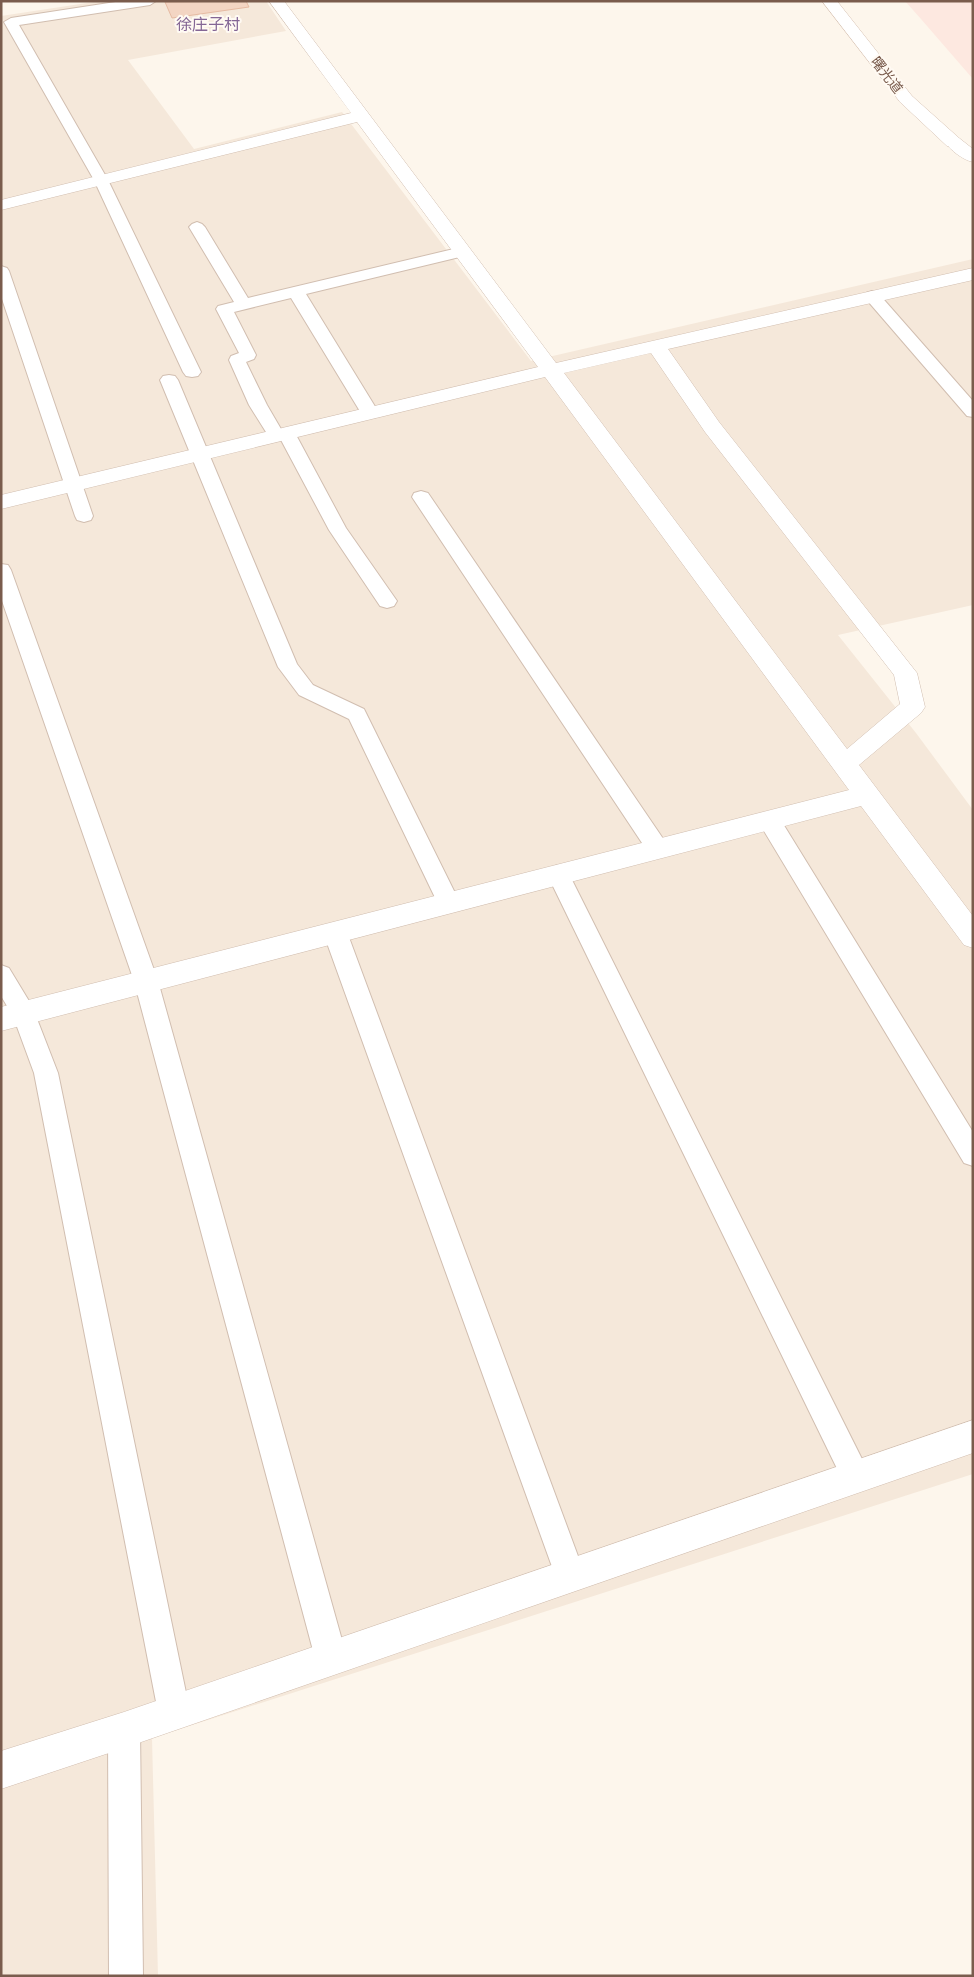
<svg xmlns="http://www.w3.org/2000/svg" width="974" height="1977" font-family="'Varela Round','Noto Sans SC',sans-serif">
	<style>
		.residential { fill: #f5e8da }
		.commercial { fill: #fde8e0 }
		.building { fill: #f3d5c3; stroke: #e6bba3 }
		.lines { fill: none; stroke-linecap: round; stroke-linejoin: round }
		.lane-casing { stroke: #d1beb0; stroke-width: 2 }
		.street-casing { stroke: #d1beb0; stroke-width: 1 }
		.secondary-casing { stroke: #d6c0b0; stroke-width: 1 }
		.lane { fill: #fff; fill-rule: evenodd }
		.street { fill: #fff; fill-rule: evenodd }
		.secondary { fill: #fff; fill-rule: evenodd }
		.labels { text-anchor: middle; stroke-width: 4; stroke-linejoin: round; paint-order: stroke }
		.far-street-label { font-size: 14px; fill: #7a5c4d; stroke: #fffaf3 }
		.far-quarter-label { font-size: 16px; fill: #846695; stroke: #fffaf3 }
	</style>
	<rect width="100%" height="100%" fill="#fdf6ec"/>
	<path class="residential" d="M 100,1 L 266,1 L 286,31 L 128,60 L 194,149 L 342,112 L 531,361 L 973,259 L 973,605 L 838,635 L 916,733 L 973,810 L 973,1474 L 152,1738 L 158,1976 L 1,1976 L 1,16 Z"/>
	<path class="commercial" d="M 905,1 L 973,1 L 973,79 L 921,19 Z"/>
	<path class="building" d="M 246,1 L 249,7 L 172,18 L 165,2 Z"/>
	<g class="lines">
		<defs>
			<path id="lane" d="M 122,1 L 156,1 L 150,5 L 19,25 L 108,180 L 201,372 L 198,376 L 192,377 L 186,376 L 183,372 L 94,180 L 4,22 L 11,18 Z
				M 197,222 L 202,224 L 205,227 L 248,298 L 462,247 L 468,249 L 470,252 L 468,255 L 306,294 L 379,413 L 376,417 L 370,418 L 364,417 L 361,413 L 291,298 L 234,312 L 256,355 L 254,359 L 246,362 L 267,405 L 281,429 L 292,429 L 295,433 L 346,528 L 397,601 L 394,606 L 387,608 L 380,606 L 329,530 L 281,440 L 271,440 L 249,405 L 229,360 L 231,356 L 239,353 L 216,309 L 218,306 L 234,302 L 189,227 L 192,224 Z
				M 1,266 L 7,268 L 9,271 L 93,516 L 91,520 L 84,522 L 77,520 L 75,516 L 1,296 Z
				M 872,291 L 878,293 L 973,401 L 973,417 L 967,416 L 866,299 L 864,296 L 866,293 Z
				M 169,375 L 175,376 L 178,380 L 297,664 L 313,685 L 364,709 L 460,903 L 457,910 L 449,912 L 441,910 L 349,719 L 299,695 L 278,667 L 160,380 L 163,376 Z
				M 421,491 L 428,493 L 666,843 L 669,849 L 666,855 L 658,858 L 650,855 L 412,497 L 414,493 Z
				M 1,564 L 8,565 L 11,570 L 158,981 L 347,1658 L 342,1669 L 331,1674 L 320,1669 L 315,1658 L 134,981 L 1,598 Z
				M 769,812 L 777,814 L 973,1132 L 973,1166 L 964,1163 L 761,826 L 758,820 L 761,814 Z
				M 558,865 L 566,868 L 569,874 L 866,1467 L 871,1477 L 866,1487 L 856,1492 L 846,1487 L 547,874 L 550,868 Z
				M 335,923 L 343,925 L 347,932 L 585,1575 L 581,1586 L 570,1590 L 559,1586 L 555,1575 L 323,932 L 327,925 Z
				M 1,965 L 9,968 L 32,1006 L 58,1073 L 190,1712 L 185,1723 L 174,1728 L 163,1723 L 158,1712 L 34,1073 L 13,1016 L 1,996 Z
				M 124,1714 L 135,1719 L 140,1730 L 143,1976 L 109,1976 L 108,1730 L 113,1719 Z"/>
			<path id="street" d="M 269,1 L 284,1 L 556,363 L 973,268 L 973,280 L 668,349 L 719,422 L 917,673 L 925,707 L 921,713 L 859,765 L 973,916 L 973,948 L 964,945 L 861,806 L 1,1031 L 1,1007 L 849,790 L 545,377 L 1,509 L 1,495 L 538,367 L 357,122 L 1,210 L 1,200 L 351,113 ZM 651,353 L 705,432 L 894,675 L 900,704 L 847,749 L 564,373 Z
				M 953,137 L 959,138 L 973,149 L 973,162 C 963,160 950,150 945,142 L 947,138 Z
				M 973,1420 L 973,1453 L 124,1748 L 1,1789 L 1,1751 L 124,1712 Z"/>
			<path id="secondary" d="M 822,1 L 837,1 L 912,96 L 959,138 L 961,142 L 959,146 L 947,146 L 900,102 Z"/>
		</defs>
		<use href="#lane" class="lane-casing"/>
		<use href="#street" class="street-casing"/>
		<use href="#secondary" class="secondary-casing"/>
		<use href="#lane" class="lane"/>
		<use href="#street" class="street"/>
		<use href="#secondary" class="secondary"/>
	</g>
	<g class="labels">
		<g class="far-street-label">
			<text transform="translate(887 75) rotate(52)" y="5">曙光道</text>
		</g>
		<g class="far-quarter-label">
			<text x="208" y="30">徐庄子村</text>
		</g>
	</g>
	<rect width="974" height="1977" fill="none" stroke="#7a5c4d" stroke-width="5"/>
</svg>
